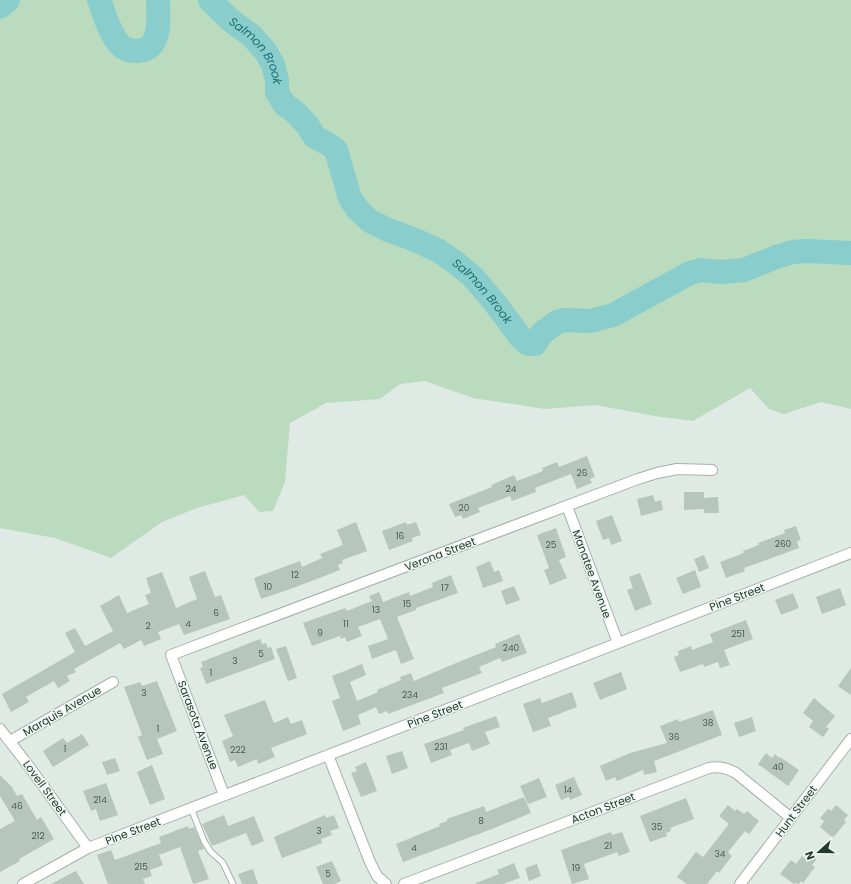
<svg xmlns="http://www.w3.org/2000/svg" width="851" height="884" font-family="Poppins,sans-serif">
	<style>
		.green { fill: #badbbe }
		.lines { fill: none; stroke-linecap: round; stroke-linejoin: round }
		.river { stroke: #8acdcd; stroke-width: 24 }
		.building { fill: #b6c5bd }
		.service-casing { stroke: #a3b2aa; stroke-width: 7 }
		.minor-casing { stroke: #a3b2aa; stroke-width: 12 }
		.service { stroke: #fff; stroke-width: 5 }
		.minor { stroke: #fff; stroke-width: 10 }
		.labels { text-anchor: middle; stroke-width: 3; stroke-linejoin: round; paint-order: stroke }
		.number-label { font-size: 9px; fill: #475d53 }
		.street-label { font-size: 11px; fill: #223a30; stroke: #f0f7f3 }
		.water-label { font-size: 12px; font-style: italic; fill: #1f7173; stroke: #f0f7f3 }
	</style>
	<rect width="100%" height="100%" fill="#e0eae4"/>
	<path class="green" d="M 0,0 L 851,0 L 851,409 L 821,402 L 784,414 L 769,409 L 750,388 L 693,421 L 655,416 L 595,405 L 545,409 L 473,398 L 425,381 L 400,384 L 380,399 L 326,403 L 290,423 L 285,482 L 273,511 L 259,512 L 244,495 L 197,508 L 162,522 L 111,558 L 55,538 L 0,528 Z"/>
	<g class="lines">
		<g class="river">
			<path d="M 99,0 C 105,15 109,33 120,45 C 125,50 130,51 137,51 C 163,50 158,17 158,0"/>
			<path id="s1" d="M 210,0 L 229,19 L 252,36 L 266,52 L 273,65 L 277,80 L 277,92 L 284,104 L 295,112 L 308,126 L 315,137 L 328,144 L 336,150 L 350,198 L 358,210 L 370,221 L 388,230 L 413,239 L 439,251 L 456,263 L 472,276 L 495,303 L 521,338 L 528,344 L 535,344 L 542,333 L 557,322 L 565,320 L 590,321 L 613,315 L 690,273 L 701,270 L 720,272 L 744,270 L 776,257 L 793,252 L 806,251 L 851,253"/>
			<path d="M 0,7 L 8,0"/>
		</g>
	</g>
	<path class="building" d="M 587,456 L 595,477 L 590,479 L 592,483 L 577,489 L 571,474 L 535,488 L 536,492 L 512,501 L 510,496 L 478,508 L 480,512 L 463,519 L 461,515 L 455,517 L 449,504 L 492,487 L 491,485 L 514,475 L 517,481 L 543,471 L 542,468 L 557,462 L 559,467 Z
		M 684,492 L 704,492 L 704,498 L 718,497 L 719,513 L 704,513 L 704,509 L 684,510 Z
		M 653,495 L 655,502 L 661,500 L 663,510 L 641,516 L 637,499 Z
		M 612,515 L 622,541 L 611,545 L 609,538 L 603,540 L 596,521 Z
		M 356,522 L 367,551 L 342,560 L 343,563 L 338,565 L 340,570 L 296,587 L 261,599 L 254,578 L 300,561 L 302,567 L 322,558 L 320,554 L 343,545 L 337,530 Z
		M 406,522 L 407,525 L 416,522 L 421,535 L 412,538 L 413,541 L 389,550 L 382,531 Z
		M 796,526 L 801,540 L 797,541 L 799,548 L 744,568 L 745,571 L 726,578 L 720,562 L 744,553 L 743,551 L 759,545 L 758,543 L 785,533 L 784,530 Z
		M 556,528 L 566,557 L 559,560 L 567,578 L 550,585 L 544,570 L 549,568 L 537,535 Z
		M 704,555 L 709,568 L 699,572 L 694,559 Z
		M 490,561 L 494,572 L 499,570 L 503,581 L 483,588 L 476,567 Z
		M 695,570 L 701,587 L 683,594 L 676,578 Z
		M 205,571 L 215,597 L 221,595 L 230,619 L 184,635 L 179,624 L 158,632 L 161,639 L 144,646 L 141,640 L 124,649 L 120,643 L 74,669 L 76,672 L 67,676 L 70,681 L 58,688 L 54,681 L 26,697 L 29,702 L 11,712 L 2,694 L 75,652 L 65,633 L 75,628 L 85,646 L 113,631 L 100,606 L 119,595 L 127,613 L 149,604 L 145,595 L 151,593 L 146,578 L 162,572 L 176,608 L 197,599 L 189,577 Z
		M 640,573 L 652,604 L 635,611 L 627,590 L 633,588 L 629,577 Z
		M 451,575 L 458,593 L 416,608 L 416,610 L 397,617 L 414,659 L 401,664 L 396,650 L 372,659 L 368,646 L 388,639 L 380,619 L 358,627 L 362,636 L 347,642 L 345,637 L 341,639 L 340,636 L 312,646 L 303,623 L 345,608 L 347,611 L 372,601 L 369,596 L 379,592 L 383,602 L 409,592 L 410,596 L 433,587 L 432,583 Z
		M 514,586 L 520,600 L 506,605 L 501,591 Z
		M 840,588 L 846,605 L 822,614 L 816,597 Z
		M 793,593 L 799,608 L 781,615 L 775,600 Z
		M 746,620 L 753,639 L 724,650 L 730,665 L 720,668 L 718,662 L 704,667 L 703,664 L 680,672 L 674,657 L 679,655 L 678,651 L 691,646 L 692,650 L 713,642 L 710,634 Z
		M 519,634 L 527,653 L 502,662 L 500,658 L 479,667 L 482,673 L 442,688 L 444,693 L 388,714 L 387,711 L 379,714 L 376,707 L 358,715 L 361,724 L 343,731 L 332,701 L 340,698 L 332,676 L 362,664 L 366,675 L 350,682 L 357,701 L 378,692 L 377,690 L 401,680 L 400,677 L 411,673 L 414,681 L 456,663 L 496,647 L 495,644 Z
		M 260,639 L 262,644 L 266,643 L 268,648 L 271,647 L 275,659 L 206,684 L 200,668 L 203,667 L 201,662 Z
		M 286,646 L 297,678 L 288,681 L 276,649 Z
		M 851,668 L 851,695 L 838,686 Z
		M 621,672 L 627,689 L 600,700 L 593,683 Z
		M 157,681 L 177,731 L 157,739 L 163,754 L 147,760 L 138,737 L 142,735 L 124,687 L 140,682 L 142,686 Z
		M 572,692 L 577,707 L 548,718 L 551,726 L 533,732 L 523,704 L 540,698 L 542,703 Z
		M 814,698 L 835,716 L 826,727 L 829,729 L 823,737 L 809,727 L 813,721 L 803,713 Z
		M 265,700 L 274,723 L 288,717 L 291,724 L 302,720 L 307,734 L 271,748 L 275,757 L 258,764 L 257,759 L 238,767 L 235,760 L 230,762 L 222,741 L 233,736 L 224,715 Z
		M 713,710 L 722,735 L 654,761 L 657,772 L 644,775 L 643,770 L 617,781 L 615,777 L 606,781 L 600,766 L 630,753 L 667,743 L 660,726 L 678,719 L 679,722 Z
		M 496,716 L 500,727 L 485,732 L 490,744 L 472,751 L 469,743 L 450,750 L 452,755 L 431,763 L 424,744 L 464,730 L 463,728 Z
		M 752,717 L 756,731 L 739,737 L 734,723 Z
		M 82,734 L 89,745 L 53,767 L 43,751 L 63,738 L 67,743 Z
		M 402,751 L 408,768 L 392,774 L 386,756 Z
		M 766,753 L 772,758 L 775,754 L 779,758 L 780,757 L 799,770 L 788,786 L 758,764 Z
		M 115,758 L 120,771 L 107,775 L 102,762 Z
		M 366,762 L 377,791 L 361,797 L 351,773 L 357,771 L 355,767 Z
		M 152,765 L 165,799 L 150,805 L 137,772 Z
		M 0,775 L 12,787 L 17,796 L 22,794 L 37,820 L 41,817 L 54,839 L 19,859 L 20,861 L 0,872 L 0,829 L 15,821 L 0,796 Z
		M 574,777 L 582,795 L 570,800 L 569,797 L 561,800 L 555,785 Z
		M 539,778 L 547,797 L 528,804 L 520,786 Z
		M 106,783 L 118,815 L 100,821 L 96,809 L 91,811 L 83,791 Z
		M 524,797 L 531,813 L 492,829 L 403,862 L 396,844 L 440,826 L 439,824 L 447,821 L 447,819 L 484,806 L 486,812 Z
		M 686,798 L 694,819 L 670,828 L 671,831 L 666,833 L 667,836 L 650,842 L 640,816 Z
		M 728,805 L 735,811 L 737,809 L 744,814 L 747,811 L 759,821 L 749,834 L 745,831 L 728,852 L 732,856 L 719,873 L 717,871 L 707,884 L 687,884 L 677,877 L 696,852 L 703,857 L 729,824 L 719,816 Z
		M 836,805 L 848,815 L 844,820 L 846,822 L 833,838 L 820,827 L 824,821 L 820,818 L 828,809 L 831,811 Z
		M 224,815 L 228,826 L 254,816 L 264,841 L 252,846 L 246,833 L 212,846 L 202,824 Z
		M 325,815 L 326,818 L 334,815 L 339,828 L 330,831 L 332,835 L 321,839 L 322,843 L 282,858 L 274,837 Z
		M 188,826 L 189,829 L 194,827 L 204,849 L 198,851 L 209,879 L 193,884 L 180,847 L 159,855 L 163,865 L 150,870 L 152,876 L 143,879 L 145,884 L 108,884 L 97,855 L 111,850 L 115,860 L 161,843 L 159,837 Z
		M 611,832 L 612,835 L 622,832 L 630,852 L 619,856 L 617,852 L 584,864 L 589,879 L 572,884 L 561,850 Z
		M 809,853 L 817,859 L 812,865 L 815,867 L 803,883 L 801,881 L 799,884 L 795,883 L 794,884 L 780,874 L 791,860 L 796,864 L 802,856 L 805,858 Z
		M 332,861 L 341,881 L 335,884 L 323,884 L 316,867 Z
		M 514,863 L 520,878 L 503,884 L 476,884 L 476,883 L 499,874 L 497,870 Z
		M 537,864 L 541,876 L 529,881 L 525,868 Z
		M 253,869 L 258,884 L 242,884 L 238,874 Z
		M 76,871 L 84,884 L 51,884 L 70,874 Z"/>
	<g class="lines">
		<defs>
			<path id="service" d="M 191,808 L 204,841 L 210,851 L 223,863 L 233,884"/>
			<path id="minor" d="M 567,506 L 618,643
				M 0,729 L 28,765 L 88,848
				M 10,741 L 113,682
				M 328,755 L 370,862 L 377,876 L 386,884
				M 224,795 L 171,655 L 638,479 L 657,473 L 677,469 L 712,470
				M 23,884 L 88,848 L 851,553
				M 404,884 L 709,768 C 720,766 726,768 736,773 L 791,818
				M 740,884 L 851,739"/>
		</defs>
		<use href="#service" class="service-casing"/>
		<use href="#minor" class="minor-casing"/>
		<use href="#service" class="service"/>
		<use href="#minor" class="minor"/>
	</g>
	<g class="labels">
		<g class="number-label">
			<text x="582" y="476">26</text>
			<text x="511" y="492">24</text>
			<text x="464" y="511">20</text>
			<text x="400" y="539">16</text>
			<text x="783" y="547">260</text>
			<text x="551" y="548">25</text>
			<text x="295" y="578">12</text>
			<text x="268" y="590">10</text>
			<text x="445" y="591">17</text>
			<text x="407" y="607">15</text>
			<text x="376" y="613">13</text>
			<text x="216" y="616">6</text>
			<text x="188" y="627">4</text>
			<text x="346" y="627">11</text>
			<text x="148" y="629">2</text>
			<text x="320" y="636">9</text>
			<text x="738" y="637">251</text>
			<text x="511" y="651">240</text>
			<text x="261" y="657">5</text>
			<text x="235" y="664">3</text>
			<text x="211" y="676">1</text>
			<text x="144" y="696">3</text>
			<text x="410" y="698">234</text>
			<text x="708" y="726">38</text>
			<text x="158" y="732">1</text>
			<text x="674" y="740">36</text>
			<text x="441" y="750">231</text>
			<text x="65" y="752">1</text>
			<text x="238" y="753">222</text>
			<text x="778" y="770">40</text>
			<text x="568" y="793">14</text>
			<text x="100" y="803">214</text>
			<text x="17" y="809">46</text>
			<text x="481" y="824">8</text>
			<text x="657" y="830">35</text>
			<text x="319" y="834">3</text>
			<text x="38" y="839">212</text>
			<text x="608" y="849">21</text>
			<text x="414" y="851">4</text>
			<text x="720" y="857">34</text>
			<text x="141" y="870">215</text>
			<text x="576" y="871">19</text>
			<text x="328" y="877">5</text>
		</g>
		<g class="street-label">
			<text transform="translate(440 554) rotate(-21)" y="4">Verona Street</text>
			<text transform="translate(592 574) rotate(70)" y="4">Manatee Avenue</text>
			<text transform="translate(737 597) rotate(-21)" y="4">Pine Street</text>
			<text transform="translate(62 711) rotate(-30)" y="4">Marquis Avenue</text>
			<text transform="translate(435 714) rotate(-21)" y="4">Pine Street</text>
			<text transform="translate(198 725) rotate(69)" y="4">Sarasota Avenue</text>
			<text transform="translate(45 788) rotate(54)" y="4">Lovell Street</text>
			<text transform="translate(603 808) rotate(-21)" y="4">Acton Street</text>
			<text transform="translate(796 811) rotate(-53)" y="4">Hunt Street</text>
			<text transform="translate(133 831) rotate(-21)" y="4">Pine Street</text>
		</g>
		<g class="water-label">
			<text dy="4" stroke="none"><textPath href="#s1" startOffset="70">Salmon Brook</textPath></text>
			<text dy="4" stroke="none"><textPath href="#s1" startOffset="419">Salmon Brook</textPath></text>
		</g>
	</g>
	<g transform="translate(819 852) rotate(249)" stroke="#f0f7f3" stroke-width="3" paint-order="stroke">
	<path d="M0-3L7 15L0 10L-7 15Z" fill="#223a30"/>
	<text y="-6" font-size="11" font-weight="bold" text-anchor="middle" fill="#223a30">N</text>
	</g>
</svg>
